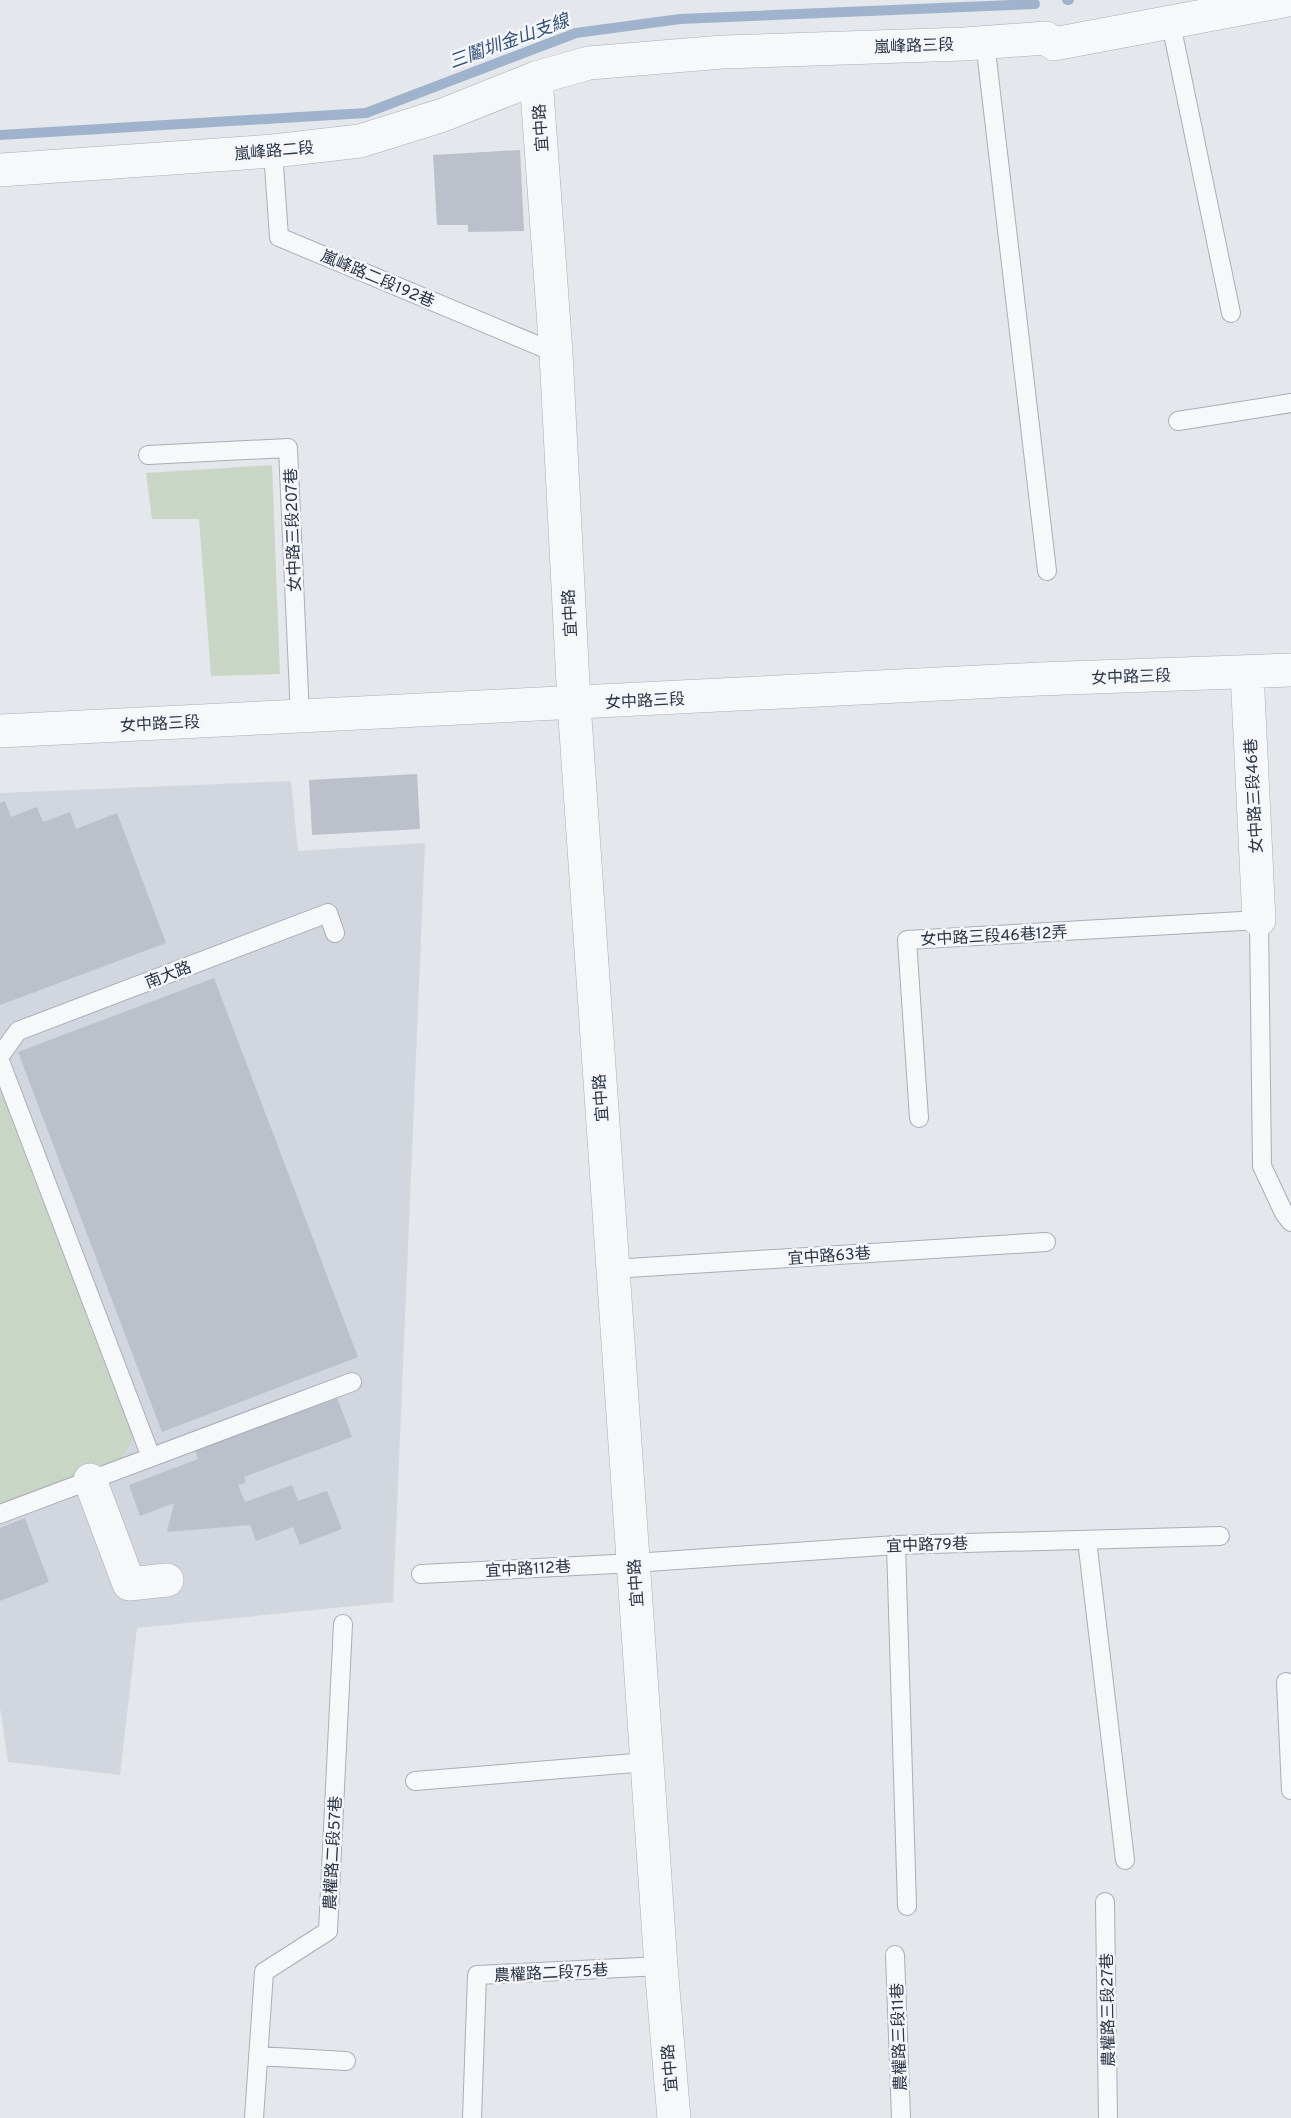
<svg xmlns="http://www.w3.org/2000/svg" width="1291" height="2118" font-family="Overpass,'Noto Sans TC',sans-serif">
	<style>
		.built { fill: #d2d6de }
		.green { fill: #c9d6c5 }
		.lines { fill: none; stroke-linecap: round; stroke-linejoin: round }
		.stream { stroke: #9fb4cc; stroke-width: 10 }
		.building { fill: #bbc0ca }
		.service-casing { stroke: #a9aeb7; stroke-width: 20 }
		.minor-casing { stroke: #a9aeb7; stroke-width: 34 }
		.tertiary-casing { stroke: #a9aeb7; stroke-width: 34 }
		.service { stroke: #f7f8fa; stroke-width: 18 }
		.minor { stroke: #f7f8fa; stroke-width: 33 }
		.tertiary { stroke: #f7f8fa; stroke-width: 33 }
		.labels { text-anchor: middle; stroke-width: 5; stroke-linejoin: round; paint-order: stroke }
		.street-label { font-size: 16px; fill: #2b3445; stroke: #f4f6f9 }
		.water-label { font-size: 18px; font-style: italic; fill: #34527a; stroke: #f4f6f9 }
	</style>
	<rect width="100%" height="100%" fill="#e4e7ec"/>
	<path class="built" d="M 291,781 L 298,851 L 425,843 L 393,1602 L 137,1628 L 120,1775 L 8,1762 L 0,1707 L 0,793 Z"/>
	<path class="green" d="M 272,465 L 280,674 L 211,676 L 199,519 L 152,519 L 146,473 Z
		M 0,1091 L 5,1093 L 135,1436 L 119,1462 L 0,1507 Z"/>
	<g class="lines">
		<path class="stream" d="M 1067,0 L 1069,0
			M 0,135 L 366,113 L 576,33 L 680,19 L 1035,4"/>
	</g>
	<path class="building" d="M 520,150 L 524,231 L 468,232 L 468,225 L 437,225 L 433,155 Z
		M 417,774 L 420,829 L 312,835 L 309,780 Z
		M 5,801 L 11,817 L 37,807 L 43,822 L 70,812 L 76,829 L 117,813 L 166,943 L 0,1005 L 0,803 Z
		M 214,978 L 358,1357 L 162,1432 L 18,1052 Z
		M 336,1395 L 352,1437 L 244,1477 L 246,1483 L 238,1485 L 245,1502 L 292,1485 L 298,1501 L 327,1491 L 342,1529 L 300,1545 L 293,1527 L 256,1541 L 250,1525 L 167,1532 L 174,1503 L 140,1516 L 129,1485 L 198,1459 L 194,1448 Z
		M 25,1518 L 49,1582 L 0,1601 L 0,1528 Z"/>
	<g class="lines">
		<defs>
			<path id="service" d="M 1171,24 L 1231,313
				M 985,42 L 1047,571
				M 273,151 L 279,237 L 556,353
				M 1178,421 L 1291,403
				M 148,455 L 288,448 L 300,716
				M 0,1056 L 18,1031 L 328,913 L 335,933
				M 0,1061 L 151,1457
				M 919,1118 L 907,940 L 1259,920 L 1262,1166 L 1284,1213 L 1291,1222
				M 612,1269 L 1046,1242
				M 0,1514 L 352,1382
				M 1087,1540 L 1125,1860
				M 896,1545 L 907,1906
				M 421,1574 L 634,1563 L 896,1545 L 1220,1536
				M 1286,1682 L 1291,1790
				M 415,1781 L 647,1762
				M 1105,1902 L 1108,2118
				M 895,1955 L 901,2118
				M 258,2056 L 346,2061
				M 254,2118 L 264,1972 L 328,1931 L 343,1624
				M 472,2118 L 477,1975 L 661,1966"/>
			<path id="minor" d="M 536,78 L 556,353 L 574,703 L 661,1966 L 674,2118
				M 1247,672 L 1259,920
				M 0,731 L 1039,679 L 1291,670
				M 90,1480 L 129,1584 L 167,1580"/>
			<path id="tertiary" d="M 0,170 L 273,151 L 360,141 L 443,115 L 536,78 L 589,63 L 723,52 L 964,44 L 1046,38 L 1054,44 L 1288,0"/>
		</defs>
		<use href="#service" class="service-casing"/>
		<use href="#minor" class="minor-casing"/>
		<use href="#tertiary" class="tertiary-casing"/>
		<use href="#service" class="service"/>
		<use href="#minor" class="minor"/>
		<use href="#tertiary" class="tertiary"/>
	</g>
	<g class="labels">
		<g class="street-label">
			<text transform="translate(914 45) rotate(-2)" y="6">嵐峰路三段</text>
			<text transform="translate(540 128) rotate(-94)" y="6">宜中路</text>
			<text transform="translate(274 150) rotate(-5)" y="6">嵐峰路二段</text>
			<text transform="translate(378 278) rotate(23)" y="6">嵐峰路二段192巷</text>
			<text transform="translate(292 530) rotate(-92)" y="6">女中路三段207巷</text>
			<text transform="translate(569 613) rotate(-93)" y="6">宜中路</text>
			<text transform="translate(1131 676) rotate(-2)" y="6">女中路三段</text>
			<text transform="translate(645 700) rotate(-3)" y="6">女中路三段</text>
			<text transform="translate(160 723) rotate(-3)" y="6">女中路三段</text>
			<text transform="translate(1253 796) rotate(-93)" y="6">女中路三段46巷</text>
			<text transform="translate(994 935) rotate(-3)" y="6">女中路三段46巷12弄</text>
			<text transform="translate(168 974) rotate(-21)" y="6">南大路</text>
			<text transform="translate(600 1098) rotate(-94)" y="6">宜中路</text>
			<text transform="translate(829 1255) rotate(-4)" y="6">宜中路63巷</text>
			<text transform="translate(927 1544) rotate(-2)" y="6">宜中路79巷</text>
			<text transform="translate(528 1568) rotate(-3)" y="6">宜中路112巷</text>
			<text transform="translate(635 1583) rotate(-94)" y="6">宜中路</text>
			<text transform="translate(332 1853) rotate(-87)" y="6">農權路二段57巷</text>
			<text transform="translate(551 1972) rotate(-3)" y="6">農權路二段75巷</text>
			<text transform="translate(1107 2010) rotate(-91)" y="6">農權路三段27巷</text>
			<text transform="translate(898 2037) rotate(-92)" y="6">農權路三段11巷</text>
			<text transform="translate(669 2068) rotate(-95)" y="6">宜中路</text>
		</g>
		<g class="water-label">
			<text transform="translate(509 41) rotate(-20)" y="6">三鬮圳金山支線</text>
		</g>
	</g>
</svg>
